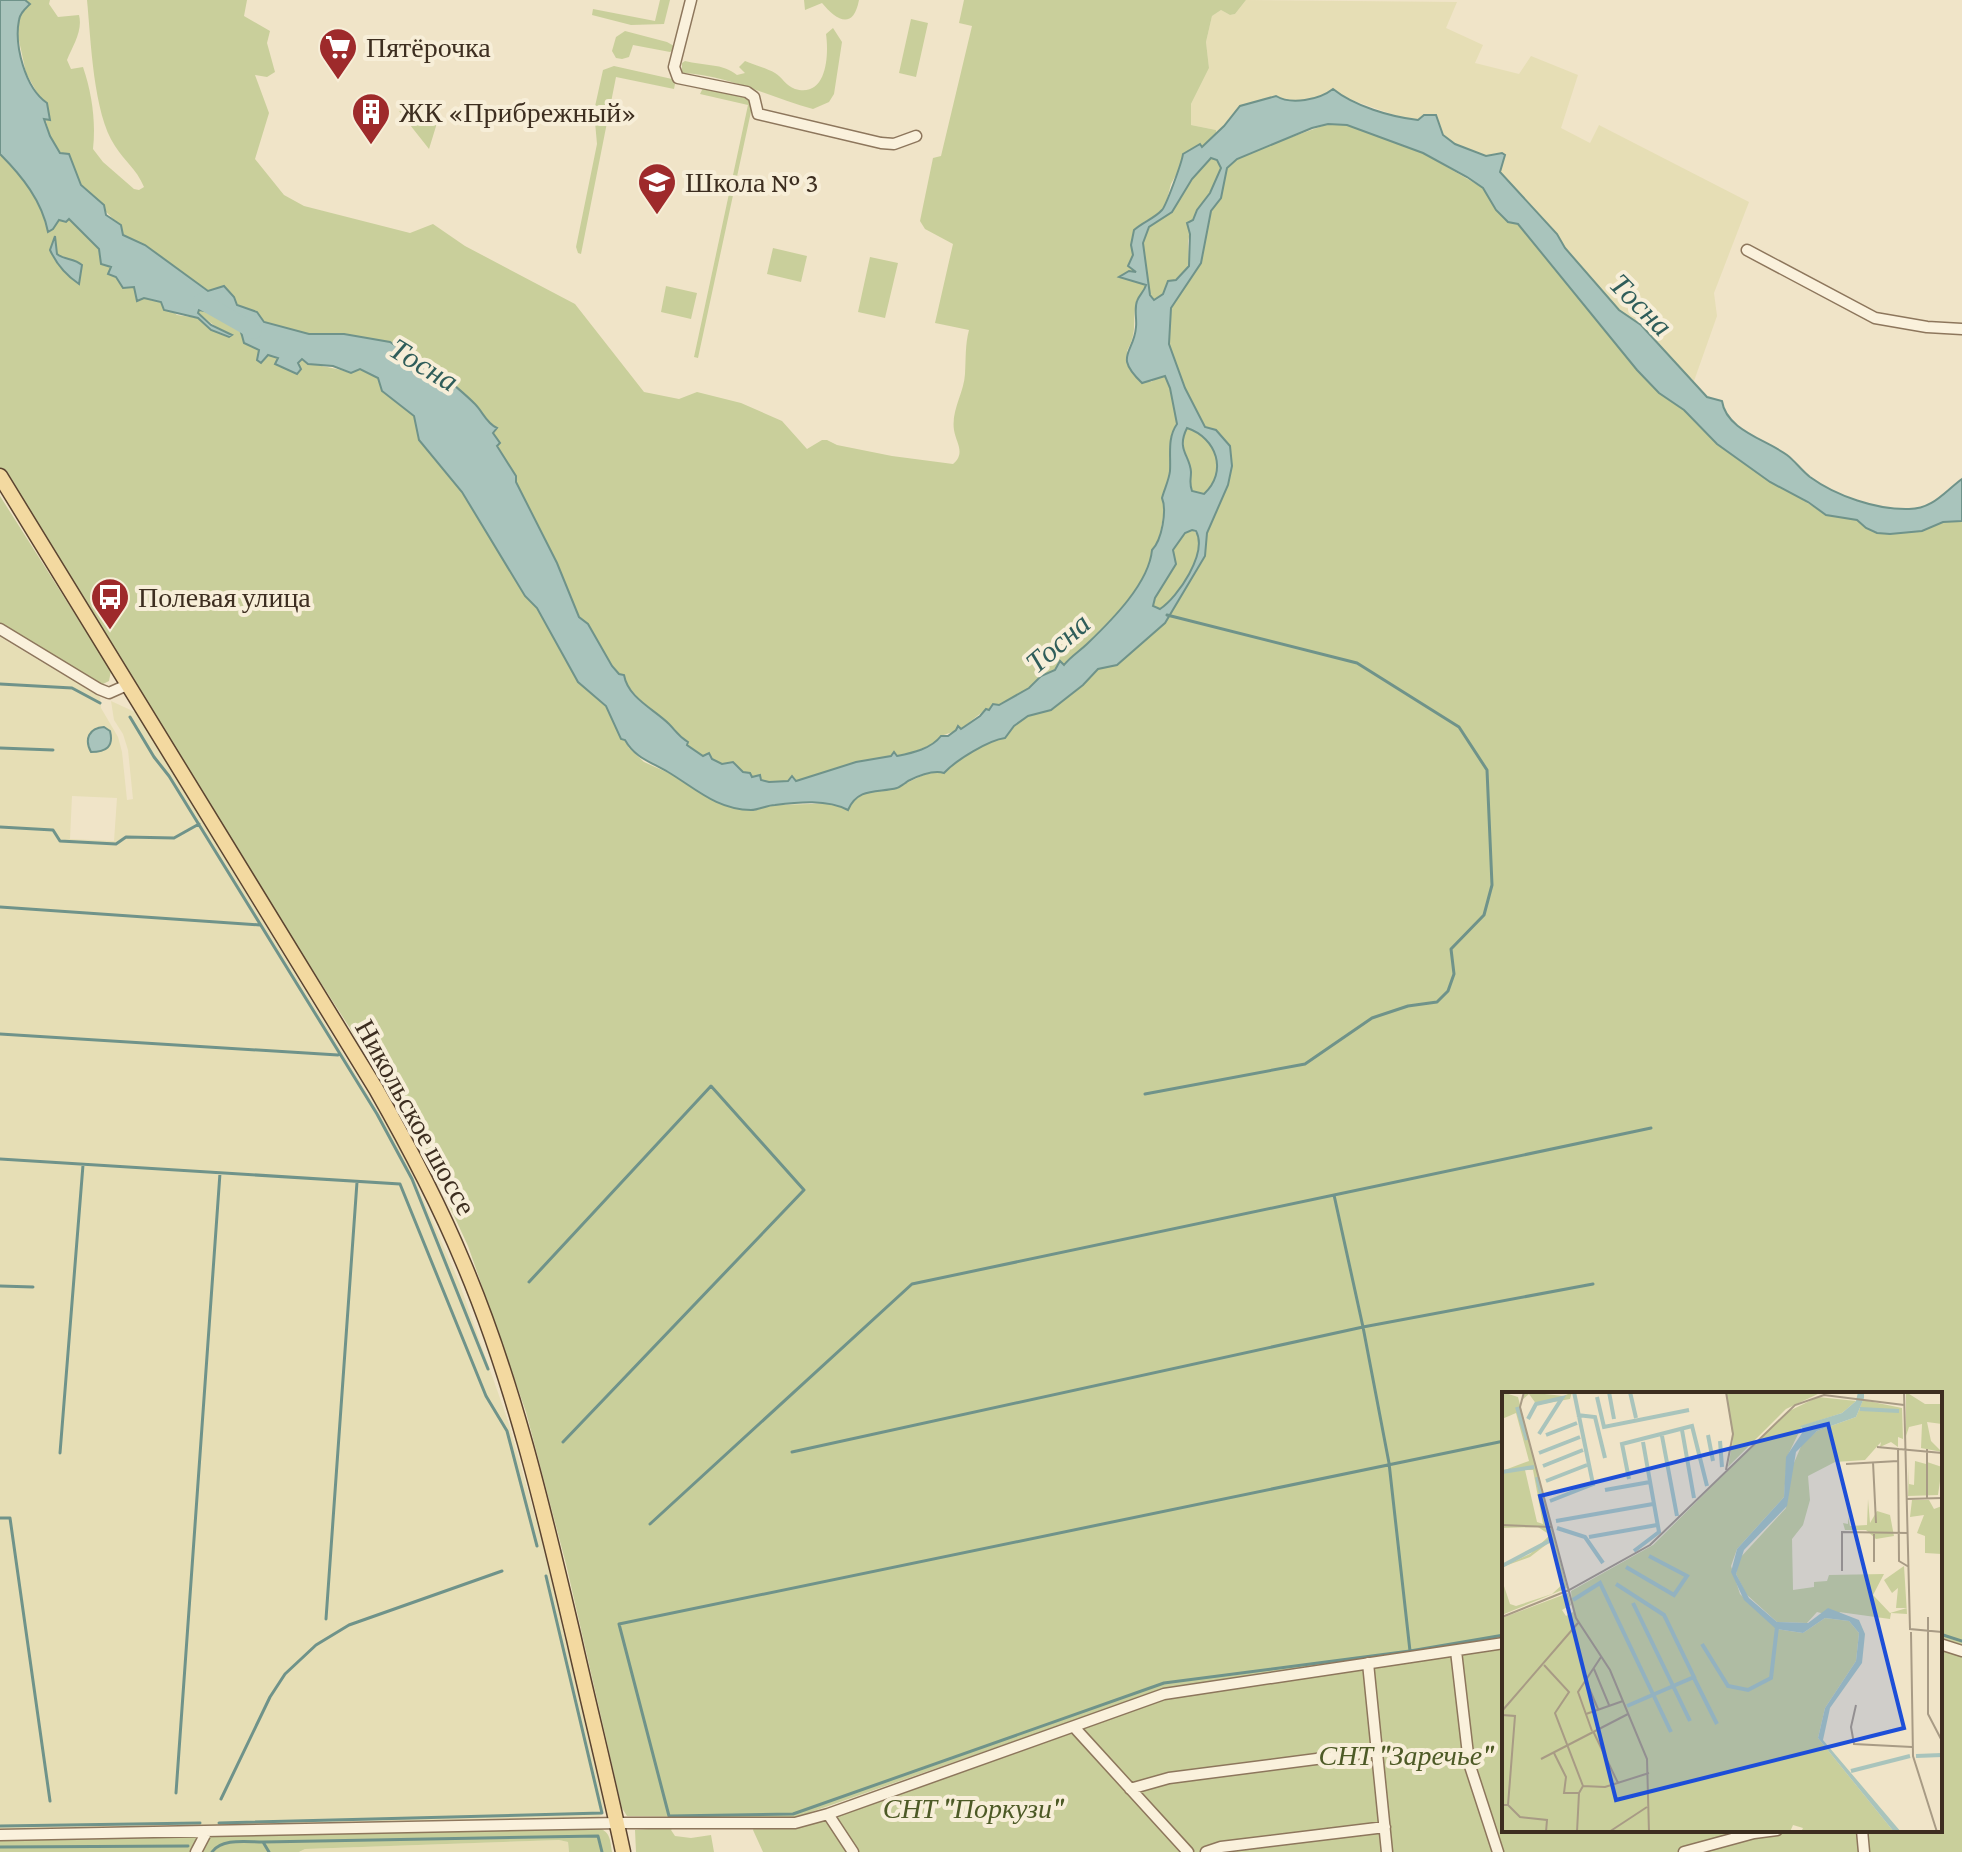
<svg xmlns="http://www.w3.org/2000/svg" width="1962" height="1852" font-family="'Crimson Pro',serif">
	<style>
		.farmland { fill: #e6deb5; fill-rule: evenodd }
		.green { fill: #c9cf9b }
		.water { fill: #a9c4bc; stroke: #6f938a; stroke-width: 2; fill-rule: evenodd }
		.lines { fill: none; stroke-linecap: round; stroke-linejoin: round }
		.stream { stroke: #6f938a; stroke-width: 3 }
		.river { stroke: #a9c4bc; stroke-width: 16 }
		.minor-casing { stroke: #8d765c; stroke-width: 13 }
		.major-casing { stroke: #5b4430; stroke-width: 17 }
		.minor { stroke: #faf1dc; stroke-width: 10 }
		.major { stroke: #f3d9a0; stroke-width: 14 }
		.labels { text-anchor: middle; stroke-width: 8; stroke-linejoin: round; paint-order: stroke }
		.poi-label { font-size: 28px; fill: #3d2e20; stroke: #f7eed8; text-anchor: start }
		.street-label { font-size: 28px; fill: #3d2e20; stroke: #f7eed8 }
		.park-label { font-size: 28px; font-style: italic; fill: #4d5a26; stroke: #f7eed8 }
		.water-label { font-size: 30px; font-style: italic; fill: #2f5d5a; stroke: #f7eed8 }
		.inset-river { fill: none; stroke: #a9c4bc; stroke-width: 4 }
		.inset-road { fill: none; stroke: #a89b85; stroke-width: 2 }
		.view { fill: #1d4ed8; fill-opacity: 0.15; stroke: #1d4ed8; stroke-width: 4 }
		.inset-edge { fill: none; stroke: #3d2e20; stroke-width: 4 }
	</style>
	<rect width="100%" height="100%" fill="#f0e4c8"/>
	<path class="farmland" d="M 1246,0 L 1457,2 L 1446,28 L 1483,45 L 1475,63 L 1519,74 L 1531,56 L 1578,75 L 1561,128 L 1590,143 L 1599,125 L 1749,202 L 1714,293 L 1717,316 L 1694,381 L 1675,364 L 1641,325 L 1619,310 L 1565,248 L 1557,234 L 1500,172 L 1502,153 L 1486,156 L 1455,144 L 1443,135 L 1439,123 L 1403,118 L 1343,97 L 1333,90 L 1325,96 L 1310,99 L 1240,106 L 1216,134 L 1216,130 L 1191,125 L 1191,104 L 1209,68 L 1206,42 L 1212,16 L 1221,10 L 1230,15 L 1235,14 Z
		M 0,637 L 100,697 L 101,708 L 118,737 L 122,752 L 127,800 L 133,799 L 128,750 L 123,734 L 114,720 L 111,701 L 137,713 L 402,1151 L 459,1282 L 508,1421 L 543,1544 L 604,1806 L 604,1812 L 598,1818 L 0,1831 ZM 72,796 L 117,798 L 114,841 L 70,839 Z
		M 559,1840 L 568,1842 L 569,1852 L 300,1852 L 305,1849 Z"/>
	<path class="green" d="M 25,0 L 50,0 L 49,4 L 58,17 L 79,15 C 83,31 73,45 67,60 L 71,69 L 83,67 C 92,93 96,122 93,149 L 103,162 L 134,189 L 139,190 L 144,187 C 136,168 125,162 115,146 C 93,113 91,40 87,0 L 247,0 L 244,16 L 270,31 L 267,43 L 275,72 L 267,77 L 255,75 L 269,113 L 255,159 L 284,195 L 304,206 L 410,233 L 433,224 L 465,246 L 575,304 L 644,392 L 679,399 L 697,392 L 741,403 L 782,421 L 807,449 L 822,440 L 827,440 L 837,445 L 892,456 L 953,464 C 966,453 956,443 954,430 C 951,410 964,393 965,374 C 966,359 965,345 969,330 L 935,323 L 953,244 L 925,229 L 920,221 L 933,158 L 941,156 L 972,26 L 959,23 L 964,0 L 1246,0 L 1235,14 L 1230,15 L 1221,10 L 1212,16 L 1206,42 L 1209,68 L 1191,104 L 1191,125 L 1216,130 L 1216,134 L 1202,147 L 1199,144 L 1183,154 L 1182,164 L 1171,184 L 1165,207 L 1158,214 L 1144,222 L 1131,245 L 1136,272 L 1120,277 L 1146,285 C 1144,292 1138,296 1136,303 C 1132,323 1138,331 1127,351 L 1151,382 L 1161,375 L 1165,376 L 1170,388 L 1177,424 C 1166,438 1171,455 1170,471 C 1169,480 1165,490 1162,498 L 1165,506 L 1158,544 L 1144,576 L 1125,605 L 1064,666 L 1061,662 L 1055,670 L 1035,681 L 1029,688 L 999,705 L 993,704 L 989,710 L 986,709 L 961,729 L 941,736 L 935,743 L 911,753 L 856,762 L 795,781 L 769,782 L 752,777 L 703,756 L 687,745 L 688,742 L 676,735 L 671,726 L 638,698 L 605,656 L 588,624 L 579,617 L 557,563 L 516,482 L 516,476 L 503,458 L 490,425 L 475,404 L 458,391 L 447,378 L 420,362 L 419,359 L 390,342 L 344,334 L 309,334 L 263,322 C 251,304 226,304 208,292 C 181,272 155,249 123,235 C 119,220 92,201 81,185 C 76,176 73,164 69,154 L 60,153 L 50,136 L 40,98 L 26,73 L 18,36 L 19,16 L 29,4 Z
		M 660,0 L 670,0 L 664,24 L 631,25 L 592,15 L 593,9 L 655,21 Z
		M 804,0 L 859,0 C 853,31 836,20 822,3 L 805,10 Z
		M 911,19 L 928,23 L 916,77 L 899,73 Z
		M 833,28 L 842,42 L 834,94 L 829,102 L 813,109 C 769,97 728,75 682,73 L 682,63 L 685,61 C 703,66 723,63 737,75 L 745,73 L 739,67 L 745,61 C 754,65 766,68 775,73 C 782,77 786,86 795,89 C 827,98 829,55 826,34 Z
		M 625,31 L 667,42 L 674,46 L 674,50 L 670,52 L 633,45 L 629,57 L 622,59 L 616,58 L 612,51 L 616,37 Z
		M 614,66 L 672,79 L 675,84 L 674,89 L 616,77 L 581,254 L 578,253 L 576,247 L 597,144 L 594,111 L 603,70 Z
		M 703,88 L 749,97 L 752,107 L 698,358 L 694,357 L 748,105 L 700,94 Z
		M 399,111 L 435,119 L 437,123 L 429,149 Z
		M 1328,124 L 1347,125 L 1423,153 L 1483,188 L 1496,210 L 1518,224 L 1637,370 L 1659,393 L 1684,410 L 1717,444 L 1826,515 L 1857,520 L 1866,528 L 1890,534 L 1922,531 L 1943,522 L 1962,521 L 1962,1645 L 1940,1638 L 1940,1394 L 1504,1394 L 1504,1638 L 1163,1689 L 794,1818 L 627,1816 L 622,1808 L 566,1564 L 526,1412 L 468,1246 L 429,1162 L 380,1075 L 251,874 L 139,688 L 0,469 L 0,154 C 22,176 41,201 48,231 L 59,219 L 68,218 L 99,249 L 116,277 L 134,287 L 137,293 L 153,301 L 161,301 L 177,315 L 198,318 L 211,330 L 224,333 L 198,313 L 199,310 L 212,312 L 216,307 C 235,312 240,326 244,343 L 278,358 L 275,364 L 294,373 L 302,359 C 310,366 336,367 350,373 L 360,369 L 378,378 L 382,391 L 414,416 L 419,440 L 462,492 L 525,596 L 537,608 L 578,682 L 606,706 L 629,748 L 644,762 L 753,811 L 772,805 L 851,803 C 871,785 882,794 900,786 C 914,780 930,769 944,773 C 956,760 989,740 1005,738 L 1014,726 L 1028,716 L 1051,710 L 1083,685 L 1098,669 L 1111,664 L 1165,623 L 1205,556 L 1207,533 L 1228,485 L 1232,466 L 1230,446 L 1205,427 L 1185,388 L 1169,344 L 1171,308 L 1201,263 L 1206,225 L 1211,211 L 1221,198 L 1227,168 L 1237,159 L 1258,149 Z
		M 1211,158 L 1217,160 L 1221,167 L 1210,193 L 1197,210 L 1193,220 L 1188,241 L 1189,266 L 1175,280 L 1168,281 L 1163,294 L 1154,300 L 1150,295 L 1143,243 L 1149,227 L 1172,212 L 1192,179 Z
		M 773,248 L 807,256 L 801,282 L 767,274 Z
		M 870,257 L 898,263 L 885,318 L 858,312 Z
		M 666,286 L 697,293 L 691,319 L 661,312 Z
		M 1187,428 C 1218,439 1229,470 1204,494 L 1192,491 C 1189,483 1192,480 1191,472 C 1190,454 1177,448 1187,428 Z
		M 0,496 L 111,671 L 109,681 L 103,684 L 91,681 L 0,626 Z
		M 1192,529 L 1200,538 C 1200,562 1180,596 1160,609 L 1153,606 L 1155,598 L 1176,564 L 1173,550 L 1185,533 Z
		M 1504,1643 L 1504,1830 L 1940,1830 L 1940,1644 L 1962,1651 L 1962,1852 L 763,1852 L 753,1830 L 755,1823 L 795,1823 L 1164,1694 Z
		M 596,1827 C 610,1831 610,1838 612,1852 L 569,1852 L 568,1842 L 559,1840 L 305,1849 L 299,1852 L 200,1852 L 208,1837 L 215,1835 Z
		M 674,1827 L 671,1830 L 675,1836 L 691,1838 L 711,1835 L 714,1852 L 636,1852 L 635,1830 Z
		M 193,1835 L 196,1838 L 193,1852 L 0,1852 L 0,1839 Z"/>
	<path class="water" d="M 0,0 L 25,0 L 30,4 C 25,9 20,13 19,20 C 14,45 25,88 47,103 L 50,120 L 44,119 L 50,136 L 60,153 L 69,154 L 81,185 L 104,205 L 106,215 L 121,225 L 123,235 L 145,245 L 208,291 L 224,286 L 234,297 L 237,305 L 257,312 L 264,322 L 309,334 L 344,334 L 390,342 L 420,362 L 436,368 L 440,375 C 446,377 470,399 475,404 C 483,412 486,423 497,428 L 493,433 L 500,443 L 497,446 L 516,476 L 516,482 L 557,563 L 579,617 L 588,624 L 612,666 L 619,674 L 624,675 C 628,698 654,709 669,724 C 676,731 678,736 688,742 L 687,745 L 703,756 L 709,753 L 712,759 L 722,764 L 733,762 L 743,772 L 750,773 L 752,777 L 760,775 L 761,780 L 769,782 L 788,781 L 792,776 L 796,781 L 856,762 L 891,756 L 894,752 L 897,756 C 912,753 931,749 941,736 L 948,736 L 956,730 L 958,726 L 961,729 L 980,716 L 986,709 L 989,710 L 993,704 L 999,705 L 1029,688 L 1041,676 L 1055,670 L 1060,661 L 1064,665 C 1071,656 1080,651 1088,643 C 1112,620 1149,583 1152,550 C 1162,540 1167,510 1162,498 C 1164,490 1169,480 1170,471 C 1171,455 1167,438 1177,424 L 1170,388 L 1165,376 L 1142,383 C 1113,355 1134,354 1136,327 C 1137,319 1134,309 1137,301 C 1139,295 1144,292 1146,285 L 1119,277 L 1129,271 L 1136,272 L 1128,266 L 1133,255 L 1131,245 L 1134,230 C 1143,222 1155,218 1162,210 C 1166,206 1182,162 1183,154 L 1200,144 L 1202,147 L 1224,126 L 1240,106 L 1276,96 C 1291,105 1319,100 1333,89 C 1354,106 1391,117 1418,120 L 1424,115 L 1436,115 L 1443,135 L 1455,144 L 1486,156 L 1502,153 L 1505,155 L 1500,172 L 1557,234 L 1565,248 L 1619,310 L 1641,325 L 1707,397 L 1722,401 C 1726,430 1767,440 1787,455 C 1795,461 1801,470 1810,477 C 1836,496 1877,510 1909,509 C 1933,509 1945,491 1962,479 L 1962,521 L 1943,522 L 1922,531 L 1890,534 L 1877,533 L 1866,528 L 1857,520 L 1826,515 L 1808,502 L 1770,482 L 1717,444 L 1684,410 L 1659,393 L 1637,370 L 1518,224 L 1508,222 L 1496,210 L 1483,188 L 1467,177 L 1423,153 L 1347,125 L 1328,124 L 1312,128 L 1237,159 L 1227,168 L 1221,198 L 1211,211 L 1201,263 L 1171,308 L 1169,344 L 1185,388 L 1205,427 L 1216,430 L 1230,446 L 1232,466 L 1228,485 L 1207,533 L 1205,556 L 1165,623 L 1117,665 L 1098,669 L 1083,685 L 1051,710 L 1028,716 L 1014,726 L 1005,738 C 989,740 956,760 944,773 C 934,770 918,776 908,781 C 907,782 898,788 897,788 C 878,793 858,787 848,810 C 827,799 798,802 775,805 C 767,805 759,810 751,810 C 717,810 695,788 668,772 C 651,762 635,758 625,740 L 621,739 L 606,706 L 578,682 L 537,608 L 525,596 L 462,492 L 419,440 L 414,416 L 382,391 L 378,378 L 360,369 L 351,373 L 333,366 L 308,364 L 302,359 L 298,363 L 301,369 L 297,374 L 275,364 L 278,358 L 268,355 L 261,363 L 257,360 L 259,350 L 244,343 C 240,326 235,312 217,308 L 220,314 L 199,310 L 198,313 L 211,325 L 232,335 L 229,337 L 211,330 L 198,318 L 164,310 L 161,302 L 144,298 L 137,301 L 134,287 L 123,288 L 116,277 L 108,274 L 111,267 L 101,264 L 99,249 L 69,219 L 66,222 L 59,220 L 53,229 L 48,232 C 42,201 22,176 0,154 ZM 1211,158 L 1217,160 L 1221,168 L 1210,193 L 1197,210 L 1193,220 L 1187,223 L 1190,234 L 1189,266 L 1176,280 L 1168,281 L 1163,294 L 1154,300 L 1150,295 L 1143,243 L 1149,227 L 1172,212 L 1192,179 ZM 1187,428 C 1217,438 1228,472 1204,494 L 1192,491 C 1189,483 1191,480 1191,472 C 1190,455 1176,450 1187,428 ZM 1192,530 L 1196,531 C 1208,553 1178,597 1160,609 L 1153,606 L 1155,598 L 1176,564 L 1173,550 L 1185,533 Z
		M 55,236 L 57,254 C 64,260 74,258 82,265 L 79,284 C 67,276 56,263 50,250 Z
		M 104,727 L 110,731 C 114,747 106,752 91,752 C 84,739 89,728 104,727 Z"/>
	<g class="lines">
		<path class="stream" d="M 0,684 L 72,688 L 100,703
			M 130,717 L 154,757 L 169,776 L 377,1114 L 412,1179 L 488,1369
			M 0,748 L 53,750
			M 0,827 L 53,830 L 60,841 L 116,844 L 126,837 L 174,838 L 199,824
			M 0,907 L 260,925
			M 0,1034 L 338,1055
			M 1145,1094 L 1305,1064 L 1372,1018 L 1408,1006 L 1437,1002 L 1448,991 L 1454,974 L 1451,949 L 1484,915 L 1492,885 L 1487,770 L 1459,727 L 1357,663 L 1167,615
			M 0,1159 L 400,1184 L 486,1396 L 507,1431 L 537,1546
			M 1334,1195 L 1651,1128
			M 529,1282 L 711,1086 L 804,1190 L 563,1442
			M 0,1286 L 33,1287
			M 792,1452 L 1363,1327 L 1593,1284
			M 60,1453 L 83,1165
			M 0,1518 L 10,1518 L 50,1801
			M 650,1524 L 912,1284 L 1334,1195 L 1363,1327 L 1389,1463 L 1410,1651 L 1504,1635
			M 326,1619 L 357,1182
			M 1940,1634 L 1962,1641
			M 1410,1651 L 1164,1683 L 793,1814 L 669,1816 L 619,1624 L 1504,1441
			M 176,1793 L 220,1173
			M 221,1799 L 270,1697 L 285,1674 L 316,1645 L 349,1625 L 502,1571
			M 219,1823 L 602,1813 L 546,1576
			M 0,1826 L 200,1823
			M 0,1847 L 188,1846
			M 212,1852 C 222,1838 246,1842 263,1842
			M 269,1852 L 263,1842 L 598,1836 L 602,1852"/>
		<path class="river" d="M 201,301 L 254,331"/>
		<defs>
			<path id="minor" d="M 691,0 L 674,67 L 678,78 L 747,92 L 754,97 L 758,114 L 881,143 L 894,144 L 916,136
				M 1747,250 L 1875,318 L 1927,327 L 1962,329
				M 0,629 L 99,689 L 109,693 L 127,685
				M 1940,1644 L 1962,1651
				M 1456,1651 L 1469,1763 L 1498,1852
				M 1368,1663 L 1387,1852
				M 1074,1727 L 1188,1852
				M 1130,1789 L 1169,1778 L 1378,1751
				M 828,1814 L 853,1852
				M 1862,1830 L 1864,1852
				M 0,1835 L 617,1823 L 795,1823 L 828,1814 L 1164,1694 L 1504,1643
				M 196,1852 L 207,1831
				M 1206,1852 L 1221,1847 L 1385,1827
				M 1684,1852 L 1754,1833 L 1777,1830"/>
			<path id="major" d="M 0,476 L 376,1089 C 408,1145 438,1202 463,1262 C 514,1382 544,1512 574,1639 C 590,1710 608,1781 623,1852"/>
		</defs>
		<use href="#minor" class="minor-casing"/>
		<use href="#major" class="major-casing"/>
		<use href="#minor" class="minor"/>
		<use href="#major" class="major"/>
	</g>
	<defs>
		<symbol id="supermarket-pin" viewBox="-11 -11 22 30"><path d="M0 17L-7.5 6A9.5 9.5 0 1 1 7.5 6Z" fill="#9e2a2b" stroke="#f7eed8"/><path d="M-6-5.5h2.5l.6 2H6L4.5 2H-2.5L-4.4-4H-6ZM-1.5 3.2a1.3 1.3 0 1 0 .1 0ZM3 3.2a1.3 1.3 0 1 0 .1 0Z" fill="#fff"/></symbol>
		<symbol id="building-pin" viewBox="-11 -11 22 30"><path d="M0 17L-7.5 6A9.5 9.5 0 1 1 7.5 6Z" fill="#9e2a2b" stroke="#f7eed8"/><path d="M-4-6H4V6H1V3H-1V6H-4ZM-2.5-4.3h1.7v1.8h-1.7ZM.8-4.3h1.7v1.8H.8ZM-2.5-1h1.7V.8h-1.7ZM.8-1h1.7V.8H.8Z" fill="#fff"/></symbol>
		<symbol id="school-pin" viewBox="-11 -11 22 30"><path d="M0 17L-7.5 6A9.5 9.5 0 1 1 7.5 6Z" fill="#9e2a2b" stroke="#f7eed8"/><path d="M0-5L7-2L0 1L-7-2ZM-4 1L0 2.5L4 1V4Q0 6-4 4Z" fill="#fff"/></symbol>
		<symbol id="bus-pin" viewBox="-11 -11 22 30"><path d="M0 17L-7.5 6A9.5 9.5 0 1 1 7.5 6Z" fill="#9e2a2b" stroke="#f7eed8"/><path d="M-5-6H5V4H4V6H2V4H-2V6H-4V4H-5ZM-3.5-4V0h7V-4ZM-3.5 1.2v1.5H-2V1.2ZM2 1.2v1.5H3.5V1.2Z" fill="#fff"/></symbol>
	</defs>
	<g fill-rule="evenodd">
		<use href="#supermarket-pin" x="316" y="25" width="44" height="60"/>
		<use href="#building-pin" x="349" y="90" width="44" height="60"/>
		<use href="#school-pin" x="635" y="160" width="44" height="60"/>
		<use href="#bus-pin" x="88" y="575" width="44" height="60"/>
	</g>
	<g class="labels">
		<g class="poi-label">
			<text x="366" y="57">Пятёрочка</text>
			<text x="399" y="122">ЖК «Прибрежный»</text>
			<text x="685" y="192">Школа № 3</text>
			<text x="138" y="607">Полевая улица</text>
		</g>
		<g class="street-label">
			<text transform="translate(416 1117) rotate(61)" y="10">Никольское шоссе</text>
		</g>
		<g class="park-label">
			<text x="1406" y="1765">СНТ "Заречье"</text>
			<text x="973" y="1818">СНТ "Поркузи"</text>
		</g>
		<g class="water-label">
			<text transform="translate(1641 305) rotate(45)" y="10">Тосна</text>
			<text transform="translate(424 365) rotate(31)" y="10">Тосна</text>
			<text transform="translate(1058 643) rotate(-41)" y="10">Тосна</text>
		</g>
	</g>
	<g transform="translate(1502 1392)">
		<rect width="440" height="440" fill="#f0e4c8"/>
		<path d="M 0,0 L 16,5 L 65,196 L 0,223 L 1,191 L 8,212 L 14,214 L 50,202 L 62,191 L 49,149 L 28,165 L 0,175 L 28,162 L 48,143 L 36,135 L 0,136 L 0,79 L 27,69 L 14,21 L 0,27 ZM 23,78 L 31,78 L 41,132 L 35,130 ZM 23,0 L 62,4 L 70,0 L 68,7 L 35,13 L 27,2 L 20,8 ZM 224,0 L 317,0 L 318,1 L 284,17 L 226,75 L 231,48 ZM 404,0 L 423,12 L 439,12 L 440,32 L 425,30 L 429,49 L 440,60 L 419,56 L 420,32 L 407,35 L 404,44 ZM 316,5 L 354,9 L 340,21 L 300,34 L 285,65 L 282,105 L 235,157 L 229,174 L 238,202 L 275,237 L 301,241 L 323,226 L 347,229 L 357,241 L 354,269 L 323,316 L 316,346 L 392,440 L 299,440 L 301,436 L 291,433 L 288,440 L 0,440 L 0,226 L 66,201 L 69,213 L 60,218 L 64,224 L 71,220 L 69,199 L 151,153 L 285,20 ZM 361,8 L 400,16 L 401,47 L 396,45 L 396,55 L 389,50 L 378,55 L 379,50 L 363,68 L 333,70 L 306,84 L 308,108 L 301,133 L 290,147 L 291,198 L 312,195 L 312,190 L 325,189 L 327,183 L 382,182 L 371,203 L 388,221 L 405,216 L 394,216 L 396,196 L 390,201 L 382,188 L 402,174 L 405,222 L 389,221 L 388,227 L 337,220 L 347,228 L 315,220 L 305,231 L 275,230 L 244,202 L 234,182 L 237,167 L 284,116 L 286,85 L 300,52 L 315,39 L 354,25 ZM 413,69 L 424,72 L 425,93 L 425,70 L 440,75 L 436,103 L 406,104 L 407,74 L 407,92 L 412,93 ZM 366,107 L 368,131 L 375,119 L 388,123 L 392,144 L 374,147 L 364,138 L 343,138 L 341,131 L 346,132 L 346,125 L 348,134 L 365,133 ZM 410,108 L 427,108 L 432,117 L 440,114 L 440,162 L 423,161 L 423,144 L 415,141 L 422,123 L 408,125 Z" fill="#c9cf9b" fill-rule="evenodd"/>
		<path d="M 356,0 L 362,0 L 362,6 L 354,25 L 315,39 L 294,60 L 285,114 L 242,158 L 234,182 L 247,206 L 275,230 L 306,231 L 326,216 L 357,228 L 363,242 L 360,271 L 328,316 L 321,348 L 399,440 L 392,440 L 316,346 L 323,316 L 354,269 L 357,241 L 347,229 L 323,226 L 301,241 L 274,237 L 242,208 L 229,180 L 235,157 L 282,105 L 284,65 L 302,38 L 298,34 L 340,21 L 354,9 Z" fill="#a9c4bc"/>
		<path class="inset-river" d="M 107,0 L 112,27M 128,0 L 134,26M 95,5 L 102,35 L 187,18M 15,15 L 25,48M 358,17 L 397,19M 75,23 L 93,25 L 103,66M 26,27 L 34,12 L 60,6 L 37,42M 180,38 L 192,106M 44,43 L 75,31M 206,43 L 211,69M 160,44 L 175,124M 218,49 L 220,75M 37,61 L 78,45M 41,74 L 81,58M 0,80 L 32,75M 35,85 L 47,133M 127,87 L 120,52 L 190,34 L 205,94M 44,89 L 85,73M 103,98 L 148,90M 48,109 L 91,92 L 72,0M 54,129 L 151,112M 55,136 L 83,145 L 101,171M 87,145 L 155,133M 132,159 L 157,140 L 141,50M 0,174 L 51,147M 124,175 L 172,203 L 185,184 L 147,164M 114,192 L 162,223 L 192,285 L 125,314M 71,208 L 98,191 L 169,340M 131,211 L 188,329M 200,252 L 226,294 L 246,298 L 269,286 L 275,235M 192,286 L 215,332M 414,364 L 440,363M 349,379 L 408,364"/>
		<path class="inset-road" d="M 22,0 L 18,15 L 74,226 L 108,278 L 145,367 L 147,440M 224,0 L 231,42 L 224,78M 402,0 L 408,237 L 440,240M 375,55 L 440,61M 396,56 L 397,169 L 407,175M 371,70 L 374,131M 344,72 L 396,69M 405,107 L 440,106M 425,107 L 425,57M 0,133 L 50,135M 372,142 L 372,170M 340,179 L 340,140 L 406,141M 0,225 L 67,198 L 148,153 L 293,13 L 322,3 L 402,13M 426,225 L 426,322 L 440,349M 409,240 L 411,364 L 435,440M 42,273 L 67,300 L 53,321 L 81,394M 92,277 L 107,313M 84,289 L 96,317M 354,313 L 349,335 L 352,352 L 410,355M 0,319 L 76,231M 84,322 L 121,309M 0,323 L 13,324 L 6,413 L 0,413M 90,339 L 76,300 L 99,265M 91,339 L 116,391M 52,361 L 64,385 L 62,401 L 77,401 L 75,440M 39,367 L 126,322M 77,401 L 81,394 L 103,395 L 147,381M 6,413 L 18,425 L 45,428 L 44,440M 107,440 L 145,415"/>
		<path class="view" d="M 326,32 L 402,336 L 114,408 L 38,104 Z"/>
		<rect width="440" height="440" class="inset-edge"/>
	</g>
</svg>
